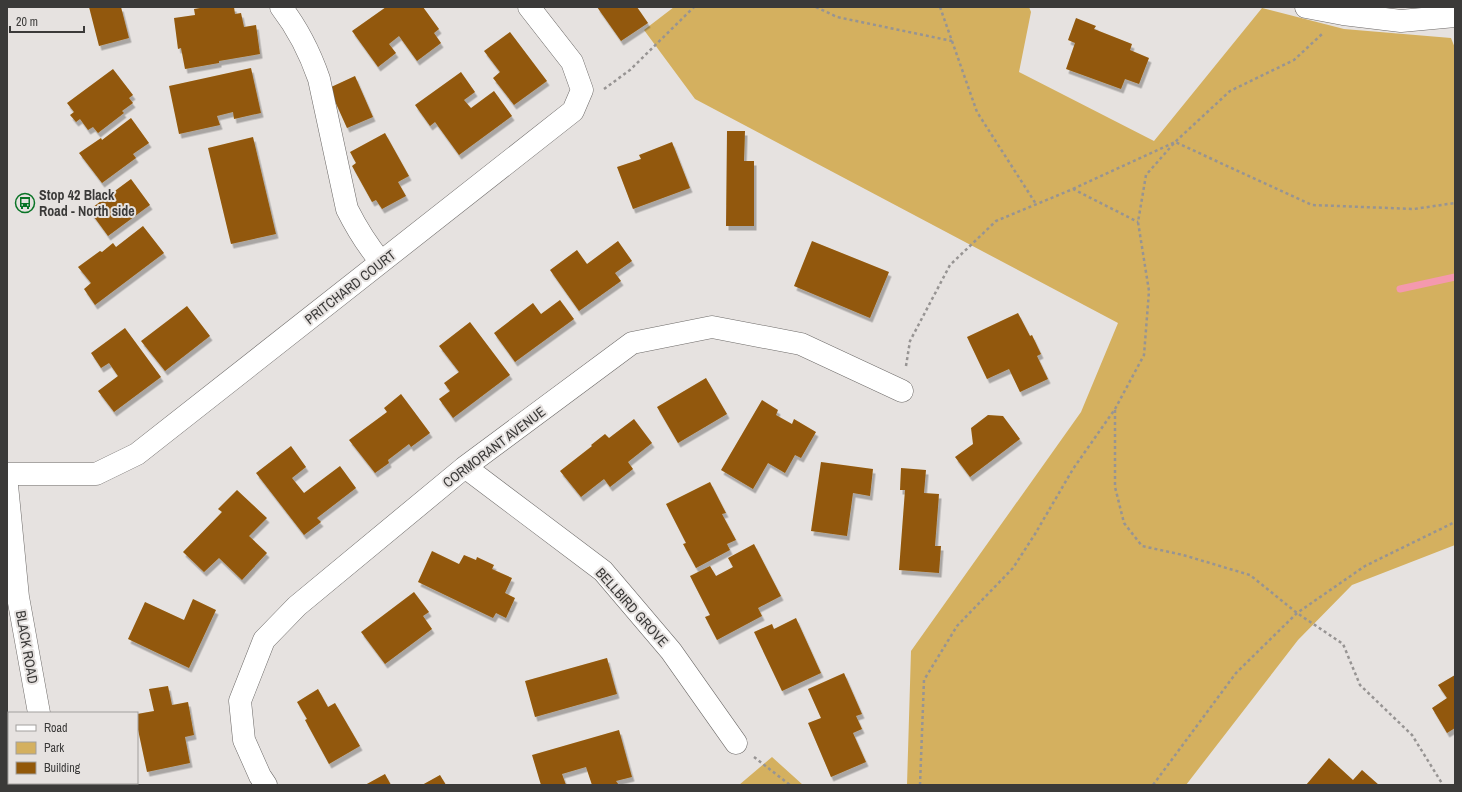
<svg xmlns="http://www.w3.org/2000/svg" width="1462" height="792" font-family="'Archivo Narrow',sans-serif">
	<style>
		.green { fill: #d4b05f }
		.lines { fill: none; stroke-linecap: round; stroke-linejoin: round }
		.stream { stroke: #f499ae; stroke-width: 7 }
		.building { fill: #925809; filter: url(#shadow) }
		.minor-casing { stroke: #6d6a68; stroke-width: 23 }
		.major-casing { stroke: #6d6a68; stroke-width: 23 }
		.path { stroke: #979493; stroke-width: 2.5; stroke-dasharray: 3 3; stroke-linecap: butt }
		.minor { stroke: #fff; stroke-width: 22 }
		.major { stroke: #fff; stroke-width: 22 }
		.labels { text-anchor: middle; stroke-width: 4; stroke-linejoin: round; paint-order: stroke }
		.poi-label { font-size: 14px; font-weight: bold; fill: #3b3a39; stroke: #e6e2e0; text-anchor: start }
		.street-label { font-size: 14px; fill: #3b3a39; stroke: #e6e2e0 }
	</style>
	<defs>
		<filter id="shadow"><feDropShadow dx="2.5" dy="4.5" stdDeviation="0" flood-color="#0004"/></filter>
	</defs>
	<rect width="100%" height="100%" fill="#e6e2e0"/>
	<path class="green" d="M 674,7 L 1029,7 L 1031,12 L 1019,72 L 1154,141 L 1262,8 L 1344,29 L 1451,38 L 1455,48 L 1455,545 L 1352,585 L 1298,640 L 1186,785 L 907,785 L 911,651 L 1081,412 L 1118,323 L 695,99 L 644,30 Z
		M 772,757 L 803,785 L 739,785 Z"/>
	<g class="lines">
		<path class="stream" d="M 1400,289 L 1455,277"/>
	</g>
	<path class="building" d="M 89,7 L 121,7 L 129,38 L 99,46 Z
		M 206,7 L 234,7 L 235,14 L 241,13 L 244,27 L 256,25 L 260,54 L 219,61 L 219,63 L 185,69 L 181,48 L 178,49 L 174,18 L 195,15 L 194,9 Z
		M 386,7 L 423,7 L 439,29 L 434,33 L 441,43 L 417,61 L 399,36 L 389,44 L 396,53 L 378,67 L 352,31 Z
		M 597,7 L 637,7 L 648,23 L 621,41 Z
		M 1076,18 L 1096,26 L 1094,29 L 1132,44 L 1130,50 L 1149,58 L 1139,84 L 1125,79 L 1121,89 L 1066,69 L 1075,43 L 1068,40 Z
		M 510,32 L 547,81 L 514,105 L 493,78 L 500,72 L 484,51 Z
		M 251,68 L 261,113 L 234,119 L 233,112 L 217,116 L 220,125 L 179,134 L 169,86 Z
		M 113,69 L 133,95 L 129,98 L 133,103 L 122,111 L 124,113 L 98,133 L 93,127 L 88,130 L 80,119 L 76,122 L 70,115 L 74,112 L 67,103 Z
		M 461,72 L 475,92 L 464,100 L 471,108 L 494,91 L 512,116 L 459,155 L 435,122 L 430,126 L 415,105 Z
		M 355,76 L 373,117 L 347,128 L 329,88 Z
		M 131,118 L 149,143 L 133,154 L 136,158 L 102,183 L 79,153 L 101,138 L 102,140 Z
		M 727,131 L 745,131 L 744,161 L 754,161 L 754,226 L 726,226 Z
		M 385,133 L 409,176 L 398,182 L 406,196 L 382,209 L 376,200 L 372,202 L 352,166 L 356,163 L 350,152 Z
		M 253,137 L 276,234 L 231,244 L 208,148 Z
		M 672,142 L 690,188 L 633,209 L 617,167 L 641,159 L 639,155 Z
		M 131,179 L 150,205 L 108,236 L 89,210 Z
		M 143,226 L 164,253 L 95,305 L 84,289 L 91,283 L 78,267 L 100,251 L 102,252 L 113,243 L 116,247 Z
		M 618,241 L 632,261 L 615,273 L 621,281 L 579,311 L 550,270 L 577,250 L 587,264 Z
		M 812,241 L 889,272 L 870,318 L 794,286 Z
		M 560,300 L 574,319 L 515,362 L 494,333 L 533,303 L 541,314 Z
		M 187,306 L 210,336 L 165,371 L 141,341 Z
		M 1018,313 L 1030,336 L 1032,335 L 1041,354 L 1037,356 L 1048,379 L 1020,392 L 1009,369 L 987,379 L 967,337 Z
		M 470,322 L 510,375 L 453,418 L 439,399 L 450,391 L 444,383 L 459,372 L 439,346 Z
		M 125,328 L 161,377 L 114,412 L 98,391 L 118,376 L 109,363 L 101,368 L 91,353 Z
		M 706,378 L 727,414 L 678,443 L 657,407 Z
		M 401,394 L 430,433 L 411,447 L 409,444 L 388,460 L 389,463 L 375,473 L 349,440 L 387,412 L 384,408 Z
		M 762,400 L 778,410 L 776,415 L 792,424 L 794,419 L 816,432 L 801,458 L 795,455 L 785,473 L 768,463 L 753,489 L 721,470 Z
		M 988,415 L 1003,416 L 1020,439 L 970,477 L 955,457 L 973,444 L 971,428 Z
		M 634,419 L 652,443 L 628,462 L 633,469 L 610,487 L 604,479 L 581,497 L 560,471 L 592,446 L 591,445 L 605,434 L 609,438 Z
		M 291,446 L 306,467 L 292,478 L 304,493 L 340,466 L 356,488 L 317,518 L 321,522 L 304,535 L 256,473 Z
		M 821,462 L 873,469 L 870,496 L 853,493 L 847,536 L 811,531 Z
		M 901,468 L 926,470 L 924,493 L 939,494 L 935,546 L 941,546 L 939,573 L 899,570 L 905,490 L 900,490 Z
		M 710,482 L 726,513 L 722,514 L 736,540 L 727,544 L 730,550 L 696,568 L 683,544 L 686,543 L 666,504 Z
		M 237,490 L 267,518 L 249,536 L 267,553 L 242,580 L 219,558 L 204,572 L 183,552 L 222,512 L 218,509 Z
		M 754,544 L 781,596 L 758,608 L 762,616 L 717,640 L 705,617 L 710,615 L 690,576 L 710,566 L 716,576 L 733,567 L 728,558 Z
		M 432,551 L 459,564 L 464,555 L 476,560 L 477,557 L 494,565 L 492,569 L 512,578 L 505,593 L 515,598 L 506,618 L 496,613 L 493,618 L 418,582 Z
		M 414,592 L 429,612 L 423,616 L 432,629 L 385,664 L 361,632 Z
		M 193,599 L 216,610 L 189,668 L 128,639 L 145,602 L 184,620 Z
		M 796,618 L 821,673 L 782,691 L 754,632 L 772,624 L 774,629 Z
		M 607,658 L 617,694 L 535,717 L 525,681 Z
		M 844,673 L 862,714 L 856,716 L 862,729 L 853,733 L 866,762 L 831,777 L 808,723 L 821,718 L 808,689 Z
		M 1455,675 L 1455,728 L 1447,733 L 1432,708 L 1447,698 L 1438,685 Z
		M 168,686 L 172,705 L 188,702 L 194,735 L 185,737 L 190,763 L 147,772 L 137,725 L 137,714 L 154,711 L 149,689 Z
		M 318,689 L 328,707 L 335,703 L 360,746 L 329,764 L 305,720 L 307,719 L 297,702 Z
		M 619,730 L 632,777 L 616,781 L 619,785 L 592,785 L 586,767 L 562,774 L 566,785 L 541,785 L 532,755 Z
		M 1329,758 L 1353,780 L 1362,770 L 1379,785 L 1306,785 Z
		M 385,774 L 391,785 L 365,785 Z
		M 440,775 L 446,785 L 422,785 Z"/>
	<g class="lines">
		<defs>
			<path id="minor" d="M 281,7 C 298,29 310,53 319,79 L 347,209 C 357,229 367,245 381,262
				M 1306,7 L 1343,14 L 1401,21 L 1455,16
				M 465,467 L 603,571 L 671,651 L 736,743
				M 7,474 L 96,474 L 137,454 L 573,111 L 582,90 L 572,62 L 529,7
				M 266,785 L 260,776 L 244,740 L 240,701 L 264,640 L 297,606 L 465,467 L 632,343 L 712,327 L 801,344 L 902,391"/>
			<path id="major" d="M 7,485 L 18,597 L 39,713
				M 55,783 L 56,785"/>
		</defs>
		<use href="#minor" class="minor-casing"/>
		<use href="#major" class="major-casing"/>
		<path class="path" d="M 816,7 L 837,17 L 952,41
			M 940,7 L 977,112 L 1036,204
			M 604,89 L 630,70 L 694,7
			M 1073,189 L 1175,142 L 1312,205 L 1414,209 L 1455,203
			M 906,366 L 910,341 L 950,265 L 996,221 L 1073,189 L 1138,222
			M 1115,410 L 1115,487 L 1124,523 L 1142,546 L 1183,555 L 1250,575 L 1297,613 L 1343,644 L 1360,685 L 1412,735 L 1443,785
			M 754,757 L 790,785
			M 920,785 L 924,680 L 957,626 L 1013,568 L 1035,534 L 1073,469 L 1115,409 L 1144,355 L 1149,291 L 1138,222 L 1146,175 L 1175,142 L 1230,91 L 1294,60 L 1322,34
			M 1153,785 L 1236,673 L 1297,613 L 1365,566 L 1455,522"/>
		<use href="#minor" class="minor"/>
		<use href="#major" class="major"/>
	</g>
	<defs>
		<symbol id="bus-ring" viewBox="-11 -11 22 22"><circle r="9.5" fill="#e6e2e0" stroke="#097426" stroke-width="1.5"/><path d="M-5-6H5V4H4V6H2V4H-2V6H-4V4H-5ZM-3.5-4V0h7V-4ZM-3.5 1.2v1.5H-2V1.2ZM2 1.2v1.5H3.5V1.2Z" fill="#097426"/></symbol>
	</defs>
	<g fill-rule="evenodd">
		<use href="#bus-ring" x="14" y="192" width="22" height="22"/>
	</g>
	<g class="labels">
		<g class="poi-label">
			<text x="39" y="200">Stop 42 Black<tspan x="39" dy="16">Road - North side</tspan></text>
		</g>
		<g class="street-label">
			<text transform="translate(350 287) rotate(-38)" y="5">PRITCHARD COURT</text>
			<text transform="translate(494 447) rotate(-37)" y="5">CORMORANT AVENUE</text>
			<text transform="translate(632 607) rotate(48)" y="5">BELLBIRD GROVE</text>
			<text transform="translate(27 647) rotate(80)" y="5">BLACK ROAD</text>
		</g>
	</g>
	<rect width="1462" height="792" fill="none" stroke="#3b3a39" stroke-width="16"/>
	<rect x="8" y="712" width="130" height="72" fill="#e6e2e0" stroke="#a29f9d"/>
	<rect x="16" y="725" width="20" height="6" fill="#ffffff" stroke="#a29f9d"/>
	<text x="44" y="732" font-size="12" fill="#3b3a39">Road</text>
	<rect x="16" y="742" width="20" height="12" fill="#d4b05f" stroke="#a29f9d"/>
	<text x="44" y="752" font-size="12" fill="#3b3a39">Park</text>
	<rect x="16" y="762" width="20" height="12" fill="#925809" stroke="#a29f9d"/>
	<text x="44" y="772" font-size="12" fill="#3b3a39">Building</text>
	<path d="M10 26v6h74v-6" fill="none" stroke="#3b3a39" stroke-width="2"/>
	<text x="16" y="26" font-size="12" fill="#3b3a39" stroke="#e6e2e0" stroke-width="3" paint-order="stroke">20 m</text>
</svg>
